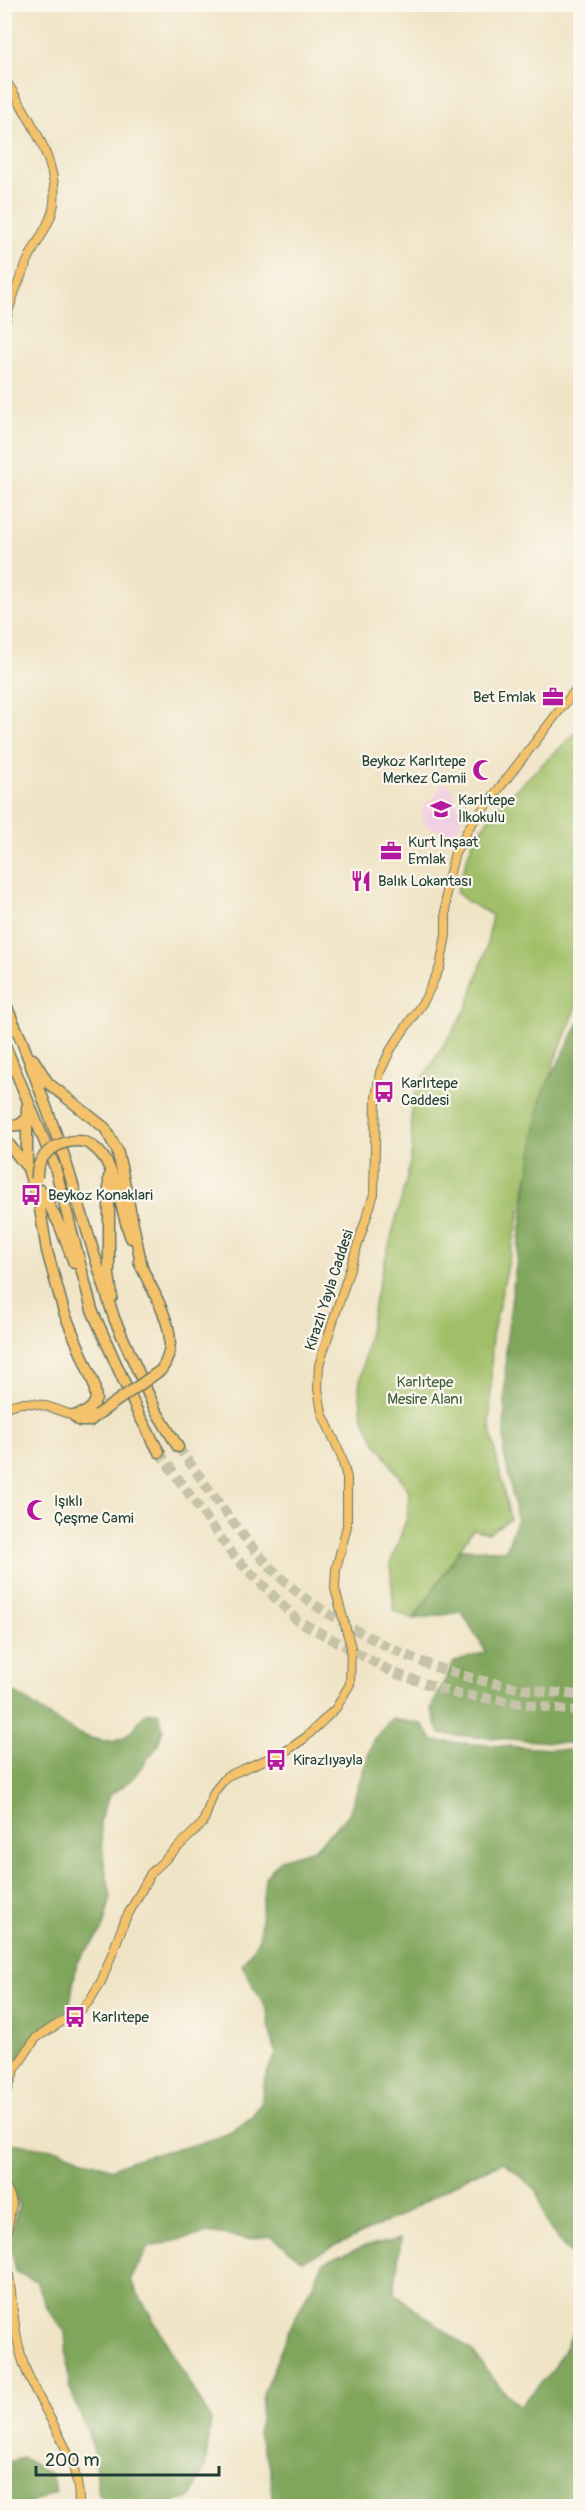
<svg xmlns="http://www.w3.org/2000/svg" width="585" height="2511" font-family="Pangolin,sans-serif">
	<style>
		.built { fill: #f1d0e3 }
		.green { fill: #a1bf67; stroke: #607e4e; stroke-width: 1.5 }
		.forest { fill: #80a65c; stroke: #507248; stroke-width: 1.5 }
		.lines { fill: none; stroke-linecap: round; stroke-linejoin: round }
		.highway-tunnel { stroke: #c6c3a9; stroke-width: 10; stroke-dasharray: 10 5; stroke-linecap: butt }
		.major-casing { stroke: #687767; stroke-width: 10 }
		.highway-casing { stroke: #687767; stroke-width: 13 }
		.major { stroke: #f4c26a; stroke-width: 8 }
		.highway { stroke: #f4c26a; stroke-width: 10 }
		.highway-bridge-casing { stroke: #687767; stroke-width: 13; stroke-linecap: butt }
		.highway-bridge { stroke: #f4c26a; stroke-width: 10 }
		.labels { text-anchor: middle; stroke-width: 4.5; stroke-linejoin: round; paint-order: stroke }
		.poi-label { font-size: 15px; fill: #1f3d34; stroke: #fbf7ec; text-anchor: start }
		.street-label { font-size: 15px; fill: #1f3d34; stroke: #fbf7ec }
		.park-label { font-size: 15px; fill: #405e41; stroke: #fbf7ec }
	</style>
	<rect width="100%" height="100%" fill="#fbf7ec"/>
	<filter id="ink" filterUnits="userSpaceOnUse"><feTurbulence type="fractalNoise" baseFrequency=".0167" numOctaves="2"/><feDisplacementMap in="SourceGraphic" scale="12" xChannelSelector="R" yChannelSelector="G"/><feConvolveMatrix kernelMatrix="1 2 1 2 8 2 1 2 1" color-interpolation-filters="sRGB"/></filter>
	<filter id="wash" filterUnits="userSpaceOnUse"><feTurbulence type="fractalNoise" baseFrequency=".008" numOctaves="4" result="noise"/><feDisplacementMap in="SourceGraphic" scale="24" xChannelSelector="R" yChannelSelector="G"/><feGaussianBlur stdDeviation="1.35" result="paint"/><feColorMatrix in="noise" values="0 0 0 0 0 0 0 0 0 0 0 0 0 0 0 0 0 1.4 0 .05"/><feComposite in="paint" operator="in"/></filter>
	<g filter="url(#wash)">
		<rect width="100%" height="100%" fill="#f0e4c6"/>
		<path class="built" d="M 444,782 L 452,788 L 462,819 L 453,835 L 427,827 L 421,816 L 426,803 L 432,800 Z"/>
		<path class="green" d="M 580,729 L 580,999 L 554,1062 L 492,1336 L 490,1428 L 510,1519 L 488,1533 L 473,1529 L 414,1619 L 394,1611 L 390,1564 L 407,1518 L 409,1491 L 373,1438 L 362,1415 L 359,1387 L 376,1294 L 407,1178 L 412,1151 L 411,1103 L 420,1083 L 467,1008 L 486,950 L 492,915 L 468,902 L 456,892 L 473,841 L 495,809 Z"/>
		<path class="forest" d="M 580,1021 L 580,1744 L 440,1734 L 431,1708 L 454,1662 L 486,1652 L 462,1612 L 414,1619 L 460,1549 L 506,1550 L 517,1519 L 504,1452 L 506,1344 L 519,1240 L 541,1096 Z
			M 5,1687 C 34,1701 89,1756 124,1737 C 132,1732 140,1719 146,1713 L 158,1712 L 163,1729 L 157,1747 L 132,1779 L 109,1796 L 100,1820 L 104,1862 L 111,1897 L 102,1931 L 77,1962 L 69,2009 C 35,2034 21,2046 5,2087 Z
			M 391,1719 L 422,1724 L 433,1741 L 580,1751 L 580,2261 L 566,2250 L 548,2226 L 537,2191 L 504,2162 L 469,2176 L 401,2215 L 302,2261 L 272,2236 L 246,2239 L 208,2233 L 149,2247 L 130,2280 L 211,2420 L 205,2467 L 193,2495 L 168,2506 L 113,2506 L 99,2495 L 93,2447 L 69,2386 L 65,2332 L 47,2308 L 36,2281 L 16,2272 L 9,2236 L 19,2205 L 5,2173 L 4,2142 L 59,2150 L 112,2169 C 154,2145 233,2151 259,2106 C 264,2099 262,2087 265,2079 C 267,2070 273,2062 276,2054 L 270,2032 L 267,2010 L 242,1965 L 259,1939 L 265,1877 L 281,1859 L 314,1849 L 349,1814 L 373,1740 Z
			M 401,2238 L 394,2293 L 472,2351 L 499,2386 L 520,2406 L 553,2370 L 575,2329 L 580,2344 L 580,2506 L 272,2506 L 271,2469 L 258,2435 L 263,2394 L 289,2330 L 324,2262 L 362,2247 Z
			M 23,2458 L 51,2474 L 56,2492 L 24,2506 L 5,2506 L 5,2463 Z"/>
	</g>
	<g filter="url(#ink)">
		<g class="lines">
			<path class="highway-tunnel" d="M 178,1447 C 207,1485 239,1535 272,1569 C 298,1596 324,1612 356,1630 C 433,1673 493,1688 580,1695
				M 159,1452 L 232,1554 L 297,1620 L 394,1673 L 457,1694 L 580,1712"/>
			<defs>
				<path id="major" d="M 4,78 C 26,112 65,170 52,213 C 47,229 36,243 29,258 C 19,279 10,303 4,327
					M 4,1408 C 28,1396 52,1408 74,1416
					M 4,2100 L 15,2069 L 36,2038 L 82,2009 L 90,2000 L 102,1980 L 125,1920 L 151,1873 L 203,1823 L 214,1792 L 227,1776 L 286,1751 L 305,1738 L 336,1708 L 350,1684 L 351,1647 L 335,1589 L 336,1569 L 347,1526 L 347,1478 L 341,1455 L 322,1413 L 318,1389 L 319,1365 L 374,1194 L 376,1097 L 380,1072 L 391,1049 L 425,999 L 440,967 L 446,935 L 446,887 L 455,853 L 470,826 L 580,684
					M 4,2186 C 13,2198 16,2209 4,2220
					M 4,2241 C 12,2282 11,2325 24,2365 C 41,2412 81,2455 79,2506
					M 5,2242 L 10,2216"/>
				<path id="highway" d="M 4,1001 L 23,1044 L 63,1153 L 114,1318 L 155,1409 L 178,1447
					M 4,1043 L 55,1167 L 92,1310 L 138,1413 L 159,1452
					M 33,1059 L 48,1083 L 105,1128 L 117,1150 L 122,1171 L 142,1267
					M 27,1107 L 27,1166 L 39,1203 L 47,1251 L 64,1312 L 94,1384 L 96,1399 L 93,1406 L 86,1412 L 74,1416
					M 4,1126 L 19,1125 L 28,1118
					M 4,1138 L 26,1166
					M 85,1142 C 117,1154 119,1209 131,1238
					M 109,1177 L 109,1274 L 112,1297
					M 41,1190 L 60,1226 L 74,1263
					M 139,1261 C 152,1294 186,1336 161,1370
					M 74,1416 L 80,1421 L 90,1421 L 97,1415"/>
			</defs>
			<use href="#major" class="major-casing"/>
			<use href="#highway" class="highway-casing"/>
			<use href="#major" class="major"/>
			<use href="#highway" class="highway"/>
			<defs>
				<path id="highway-bridge" d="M 37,1178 C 35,1153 63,1137 85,1142
					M 97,1415 L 161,1370"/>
			</defs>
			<use href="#highway-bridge" class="highway-bridge-casing"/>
			<use href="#highway-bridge" class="highway-bridge"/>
		</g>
	</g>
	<defs>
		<symbol id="office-bare" viewBox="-9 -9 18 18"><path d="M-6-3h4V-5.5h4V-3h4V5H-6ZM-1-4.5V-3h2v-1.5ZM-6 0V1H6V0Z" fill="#b5179e" stroke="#fbf7ec" stroke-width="2.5" paint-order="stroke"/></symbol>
		<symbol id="mosque-bare" viewBox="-9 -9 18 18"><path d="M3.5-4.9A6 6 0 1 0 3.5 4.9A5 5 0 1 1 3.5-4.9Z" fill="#b5179e" stroke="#fbf7ec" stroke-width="2.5" paint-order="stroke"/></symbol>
		<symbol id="school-bare" viewBox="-9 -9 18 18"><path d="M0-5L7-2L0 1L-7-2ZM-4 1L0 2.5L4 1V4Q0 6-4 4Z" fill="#b5179e" stroke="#fbf7ec" stroke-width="2.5" paint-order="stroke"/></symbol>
		<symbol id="restaurant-bare" viewBox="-9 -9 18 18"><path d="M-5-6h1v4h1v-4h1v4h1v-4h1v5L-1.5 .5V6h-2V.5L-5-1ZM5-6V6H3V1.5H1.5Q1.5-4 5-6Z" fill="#b5179e" stroke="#fbf7ec" stroke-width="2.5" paint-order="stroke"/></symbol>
		<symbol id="bus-bare" viewBox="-9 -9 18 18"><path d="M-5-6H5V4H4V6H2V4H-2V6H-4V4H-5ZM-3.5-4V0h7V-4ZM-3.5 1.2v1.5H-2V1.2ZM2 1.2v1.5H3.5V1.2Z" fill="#b5179e" stroke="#fbf7ec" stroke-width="2.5" paint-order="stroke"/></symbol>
	</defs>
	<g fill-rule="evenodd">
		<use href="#office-bare" x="538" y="682" width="30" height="30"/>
		<use href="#mosque-bare" x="468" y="755" width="30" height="30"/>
		<use href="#school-bare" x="426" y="794" width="30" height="30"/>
		<use href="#office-bare" x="376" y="836" width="30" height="30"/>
		<use href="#restaurant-bare" x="346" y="866" width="30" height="30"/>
		<use href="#bus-bare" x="369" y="1077" width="30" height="30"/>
		<use href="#bus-bare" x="16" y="1180" width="30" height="30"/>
		<use href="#mosque-bare" x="22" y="1495" width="30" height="30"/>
		<use href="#bus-bare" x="261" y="1745" width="30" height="30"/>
		<use href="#bus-bare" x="60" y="2002" width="30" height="30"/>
	</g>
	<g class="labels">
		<g class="poi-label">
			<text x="536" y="702" text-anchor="end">Bet Emlak</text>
			<text x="466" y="766" text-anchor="end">Beykoz Karlıtepe<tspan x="466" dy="17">Merkez Camii</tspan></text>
			<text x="458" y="805">Karlıtepe<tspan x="458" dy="17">İlkokulu</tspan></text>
			<text x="408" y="847">Kurt İnşaat<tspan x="408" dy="17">Emlak</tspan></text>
			<text x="378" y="886">Balık Lokantası</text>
			<text x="401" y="1088">Karlıtepe<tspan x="401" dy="17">Caddesi</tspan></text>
			<text x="48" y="1200">Beykoz Konaklari</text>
			<text x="54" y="1506">Işıklı<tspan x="54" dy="17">Çeşme Cami</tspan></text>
			<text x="293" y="1765">Kirazlıyayla</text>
			<text x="92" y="2022">Karlıtepe</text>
		</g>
		<g class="street-label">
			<text transform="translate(329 1290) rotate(-72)" y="5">Kirazlı Yayla Caddesi</text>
		</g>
		<g class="park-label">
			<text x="425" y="1387">Karlıtepe<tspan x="425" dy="17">Mesire Alanı</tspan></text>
		</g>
	</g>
	<rect width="585" height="2511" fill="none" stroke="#fbf7ec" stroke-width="24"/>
	<path d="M36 2466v9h183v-9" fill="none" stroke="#1f3d34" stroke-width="3"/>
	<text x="45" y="2466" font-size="18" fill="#1f3d34" stroke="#fbf7ec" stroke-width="4.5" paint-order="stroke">200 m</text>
</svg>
